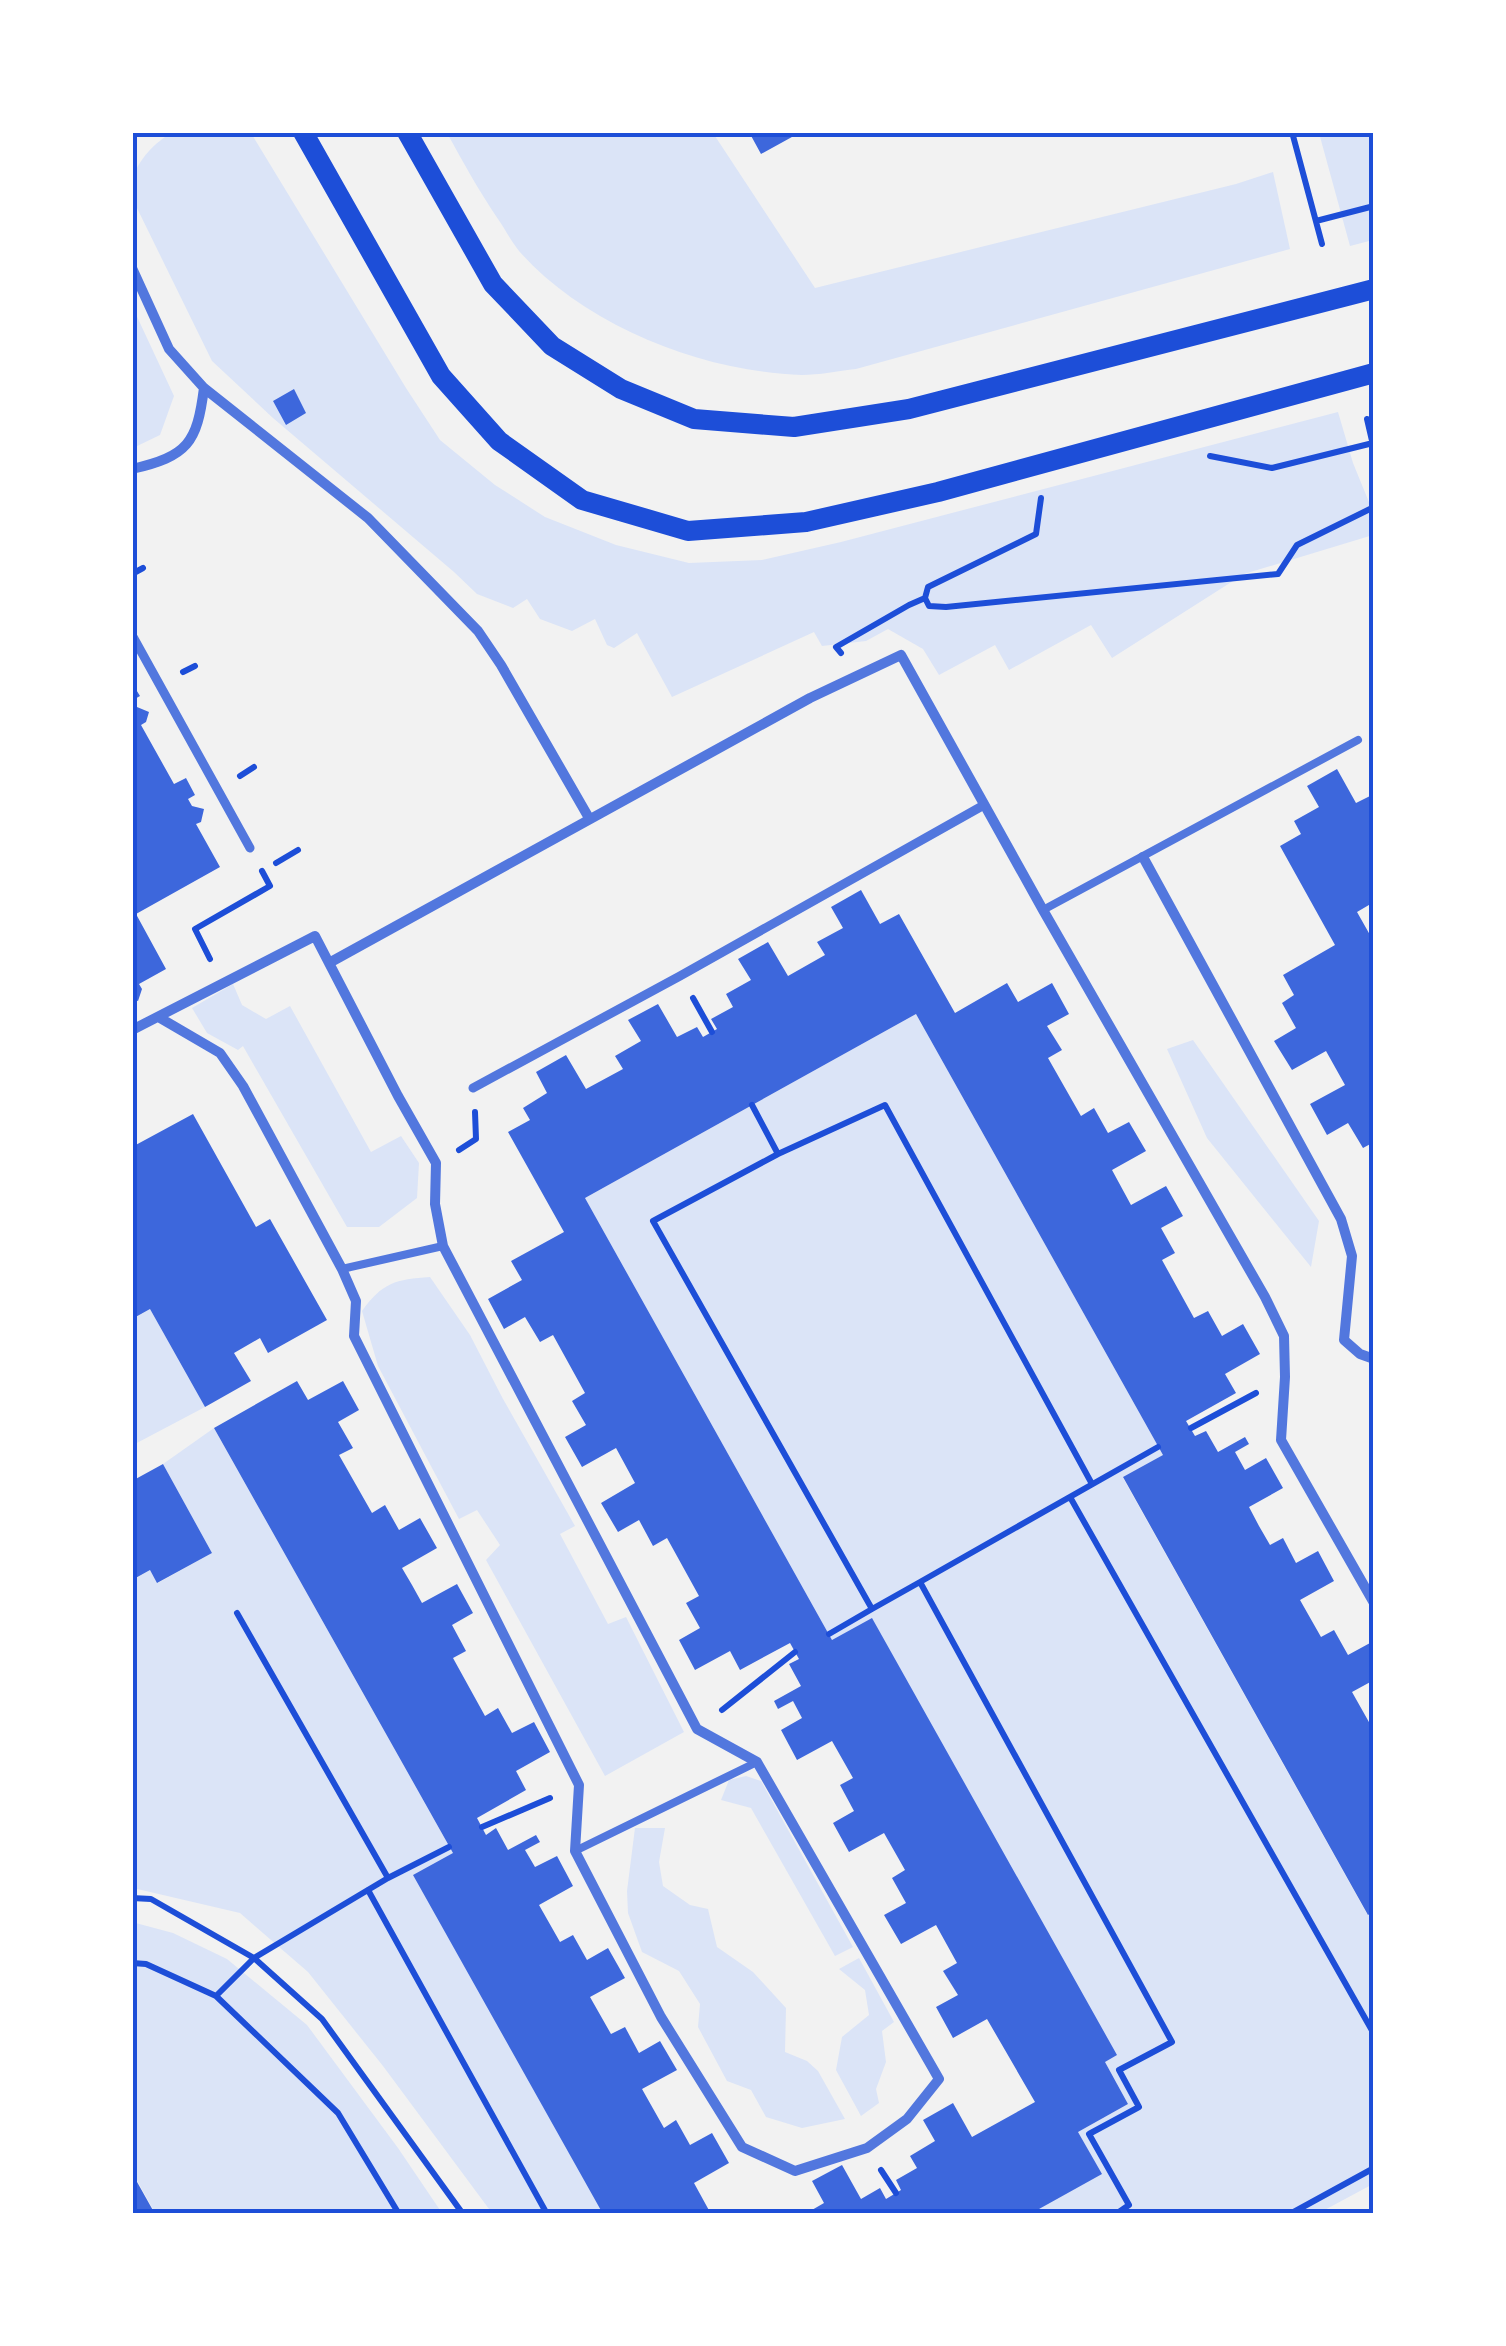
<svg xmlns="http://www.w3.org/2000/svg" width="1506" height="2346" font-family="Montserrat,sans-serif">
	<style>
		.green { fill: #dbe4f7 }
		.building { fill: #3d67dc }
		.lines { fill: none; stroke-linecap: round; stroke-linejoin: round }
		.path { stroke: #1d4ed8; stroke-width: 6 }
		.service { stroke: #5277de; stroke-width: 8 }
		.pedestrian { stroke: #5277de; stroke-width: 9 }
		.minor { stroke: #5277de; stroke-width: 10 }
		.secondary { stroke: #1d4ed8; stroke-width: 20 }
		.neatline { fill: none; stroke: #1d4ed8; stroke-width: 4 }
	</style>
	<rect width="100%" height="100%" fill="#f2f2f2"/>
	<path class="green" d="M 172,133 L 251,133 L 406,388 L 440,440 L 495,485 L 545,517 L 616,545 L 689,563 L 762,560 L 841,542 L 1338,412 L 1353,463 L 1373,512 L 1373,535 L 1244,574 L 1112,658 L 1091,625 L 1009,670 L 995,645 L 939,675 L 923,649 L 888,629 L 866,641 L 822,646 L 814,632 L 672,697 L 637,633 L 614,648 L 607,645 L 595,619 L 572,631 L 540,619 L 527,599 L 513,608 L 477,594 L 454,572 L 273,418 L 212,361 L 135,204 C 134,196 132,186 133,178 C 138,160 156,141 172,133 Z
		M 447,133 L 713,133 L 815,288 L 1236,184 L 1273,172 L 1290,249 L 856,369 C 838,371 819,375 802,375 C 703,372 585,326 519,251 C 511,241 505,229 498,219 C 479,191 463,162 447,133 Z
		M 1319,133 L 1373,133 L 1373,240 L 1350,246 Z
		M 133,308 L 174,396 L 160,435 L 133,448 Z
		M 233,984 L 242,1005 L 266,1019 L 290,1006 L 371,1152 L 401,1136 L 419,1163 L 417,1198 L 379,1227 L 347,1227 L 243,1046 L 238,1050 L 207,1033 L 192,1008 Z
		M 916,1014 L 1163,1455 L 1123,1478 L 1367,1914 L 1373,1911 L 1374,1964 L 1371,1966 L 1374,1970 L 1373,2184 L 1319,2213 L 1030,2213 L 1101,2174 L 1078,2132 L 1128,2104 L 1105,2062 L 1116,2055 L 872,1619 L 832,1640 L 585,1198 Z
		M 1193,1040 L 1319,1221 L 1311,1267 L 1207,1138 L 1167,1049 Z
		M 430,1277 L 470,1335 L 503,1399 L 575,1526 L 560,1534 L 608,1624 L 626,1617 L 684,1732 L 605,1776 L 486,1560 L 500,1545 L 477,1510 L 459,1519 L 378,1366 L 362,1311 C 382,1283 396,1279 430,1277 Z
		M 150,1309 L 205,1407 L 133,1445 L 133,1319 Z
		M 214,1428 L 453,1853 L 603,2213 L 492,2213 L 383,2066 L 308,1972 L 240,1913 L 133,1888 L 133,1580 L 150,1570 L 158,1583 L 212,1553 L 163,1464 Z
		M 746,1776 L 761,1781 L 853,1947 L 835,1956 L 751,1808 L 721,1800 L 729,1780 Z
		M 635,1828 L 665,1828 L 659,1862 L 663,1886 L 690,1905 L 708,1909 L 717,1947 L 753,1972 L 786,2008 L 785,2052 L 807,2061 L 818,2071 L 845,2119 L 802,2128 L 766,2117 L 751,2090 L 727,2081 L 698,2027 L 700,2004 L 679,1971 L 642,1952 L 628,1913 L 627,1891 Z
		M 132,1922 L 173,1933 L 227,1959 L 307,2025 L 398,2148 L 442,2213 L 155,2213 L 133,2173 Z
		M 859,1958 L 894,2022 L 882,2031 L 886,2062 L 876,2089 L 879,2103 L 861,2116 L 836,2070 L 842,2037 L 869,2015 L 865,1990 L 839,1969 Z"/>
	<path class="building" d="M 749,132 L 801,132 L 761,154 Z
		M 294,389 L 306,413 L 286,425 L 273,401 Z
		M 132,683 L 140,696 L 133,700 L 137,707 L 149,712 L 146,722 L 141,725 L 174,784 L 186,778 L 195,795 L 188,799 L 192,806 L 204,809 L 201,822 L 196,824 L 220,867 L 136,914 L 166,969 L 139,984 L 142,989 L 138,1001 L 132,999 L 132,894 L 137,892 L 132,884 Z
		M 1337,769 L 1356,803 L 1374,794 L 1374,902 L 1357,912 L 1374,942 L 1374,1142 L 1363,1148 L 1348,1123 L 1327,1135 L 1310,1104 L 1345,1085 L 1326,1051 L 1292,1070 L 1274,1041 L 1296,1028 L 1282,1003 L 1294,995 L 1283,975 L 1335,945 L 1280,846 L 1301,834 L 1294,821 L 1319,807 L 1307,786 Z
		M 861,890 L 880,924 L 899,914 L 955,1013 L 1007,983 L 1018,1002 L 1052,983 L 1069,1014 L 1047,1026 L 1062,1050 L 1048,1058 L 1081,1116 L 1094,1108 L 1108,1133 L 1129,1122 L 1146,1151 L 1112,1170 L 1131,1205 L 1166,1186 L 1183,1216 L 1161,1228 L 1175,1253 L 1162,1260 L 1194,1318 L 1208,1311 L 1222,1336 L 1243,1324 L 1260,1354 L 1225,1374 L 1236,1393 L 1186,1421 L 1195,1436 L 1206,1431 L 1218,1452 L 1245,1437 L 1249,1444 L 1235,1452 L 1245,1470 L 1266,1458 L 1283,1488 L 1249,1507 L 1259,1526 L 1270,1545 L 1283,1538 L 1296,1563 L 1318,1551 L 1334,1581 L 1300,1600 L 1321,1637 L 1334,1630 L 1348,1655 L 1370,1643 L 1374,1650 L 1374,1680 L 1352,1692 L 1374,1731 L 1374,1911 L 1368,1915 L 1123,1477 L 1163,1455 L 916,1014 L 585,1198 L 832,1640 L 872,1618 L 1117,2055 L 1105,2062 L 1128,2104 L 1078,2132 L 1102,2174 L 1030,2214 L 805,2214 L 824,2203 L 812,2181 L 842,2165 L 861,2199 L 880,2188 L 886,2199 L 901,2190 L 896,2180 L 917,2168 L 910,2156 L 935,2141 L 923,2120 L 953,2103 L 972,2137 L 1035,2102 L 987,2019 L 953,2038 L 936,2007 L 958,1995 L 943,1971 L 957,1963 L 936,1925 L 901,1944 L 884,1915 L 906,1903 L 892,1878 L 905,1870 L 884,1833 L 849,1852 L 833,1823 L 854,1811 L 840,1785 L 853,1778 L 832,1741 L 797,1760 L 781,1730 L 802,1718 L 793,1701 L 778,1709 L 774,1701 L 801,1686 L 789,1664 L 799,1659 L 790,1643 L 740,1670 L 730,1651 L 695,1670 L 679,1640 L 700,1628 L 686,1603 L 699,1596 L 667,1538 L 653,1546 L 639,1520 L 618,1532 L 601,1503 L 635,1483 L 616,1448 L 582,1467 L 565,1437 L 586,1425 L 572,1401 L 585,1393 L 553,1335 L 540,1342 L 525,1317 L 504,1329 L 488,1299 L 522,1280 L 511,1261 L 564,1232 L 508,1132 L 530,1120 L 523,1108 L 547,1093 L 536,1072 L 566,1055 L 586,1089 L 623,1069 L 615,1056 L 641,1041 L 628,1020 L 658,1004 L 677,1037 L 697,1027 L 703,1037 L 717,1029 L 711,1019 L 733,1007 L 726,994 L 751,980 L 738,959 L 768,942 L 788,976 L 825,955 L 817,942 L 843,928 L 831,907 Z
		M 193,1114 L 256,1227 L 270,1219 L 327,1320 L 268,1353 L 260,1338 L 234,1353 L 251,1381 L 205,1407 L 150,1309 L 132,1319 L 132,1147 Z
		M 297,1381 L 308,1400 L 343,1381 L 359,1410 L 338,1422 L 353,1448 L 339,1455 L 372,1513 L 385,1505 L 399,1530 L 420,1518 L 437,1548 L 402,1568 L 412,1585 L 422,1603 L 457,1584 L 473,1613 L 452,1625 L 466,1651 L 453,1658 L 485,1716 L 498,1708 L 512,1733 L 534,1722 L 550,1752 L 516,1771 L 526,1790 L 477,1818 L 486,1835 L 496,1828 L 508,1850 L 536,1835 L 540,1842 L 525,1850 L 535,1867 L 557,1856 L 573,1886 L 539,1905 L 560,1942 L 573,1935 L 587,1960 L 608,1948 L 625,1978 L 590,1997 L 611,2034 L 625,2027 L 639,2053 L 660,2041 L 677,2070 L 642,2089 L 664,2128 L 676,2120 L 690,2145 L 712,2133 L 729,2163 L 694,2183 L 711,2214 L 603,2214 L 413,1875 L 453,1853 L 214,1428 Z
		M 163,1464 L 212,1553 L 157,1583 L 150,1570 L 132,1580 L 132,1481 Z
		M 132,2173 L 155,2214 L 132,2214 Z"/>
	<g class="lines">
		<path class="path" d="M 1292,132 L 1322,244
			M 1316,221 L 1374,206
			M 1367,419 L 1373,445
			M 1210,456 L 1272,468 L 1373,443
			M 132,574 L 143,568
			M 925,598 L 929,606 L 946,607 L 1278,574 L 1297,545 L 1374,507
			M 841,653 L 836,647 L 909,605 L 925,598 L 928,587 L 1036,534 L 1041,498
			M 183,672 L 195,666
			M 240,776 L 254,767
			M 276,863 L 298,850
			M 210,959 L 195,929 L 270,886 L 262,871
			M 693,998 L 712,1032
			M 752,1105 L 778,1154 L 885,1105 L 1092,1484
			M 459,1150 L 476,1139 L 475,1112
			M 778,1154 L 653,1221 L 872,1609 L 920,1582
			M 1191,1428 L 1256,1393
			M 1070,1497 L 1374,2034
			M 829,1634 L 872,1609
			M 722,1710 L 795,1652
			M 482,1827 L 550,1798
			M 388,1878 L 449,1847
			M 368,1890 L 547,2214
			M 132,1898 L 151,1899 L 254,1958 L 322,2019 L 463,2214
			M 132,1963 L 146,1964 L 216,1996 L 254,1958 L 388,1878 L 237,1613
			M 216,1996 L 338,2113 L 399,2214
			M 881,2170 L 896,2193
			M 1116,2214 L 1129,2205 L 1089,2134 L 1139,2107 L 1119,2070 L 1172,2042 L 920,1582 L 1158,1447
			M 1290,2214 L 1374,2168"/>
		<path class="service" d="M 1043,910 L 1358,740
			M 342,1269 L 443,1246
			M 575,1851 L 757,1762"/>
		<path class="pedestrian" d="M 132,635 L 250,848
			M 473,1088 L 680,976 L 984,805"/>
		<path class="minor" d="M 132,268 L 169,349 L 204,388 L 368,518 L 478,631 L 501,665 L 589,818
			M 132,469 C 188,456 197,443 204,388
			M 1143,857 L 1341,1219 L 1352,1256 L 1344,1340 L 1360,1354 L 1374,1359
			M 329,963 L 810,698 L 901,655 L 1043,910 L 1265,1297 L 1284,1336 L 1285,1377 L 1281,1440 L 1374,1603
			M 132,1030 L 315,936 L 398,1096 L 436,1163 L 435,1204 L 443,1246 L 697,1729 L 757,1762 L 939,2079 L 907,2119 L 867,2148 L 795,2171 L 742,2147 L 661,2017 L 575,1851 L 579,1785 L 354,1336 L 356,1301 L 342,1269 L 243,1086 L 220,1053 L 160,1018"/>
		<path class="secondary" d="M 303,132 L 441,376 L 499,441 L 582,500 L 688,531 L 806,522 L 938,492 L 1374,373
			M 407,132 L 493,284 L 552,346 L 621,389 L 694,419 L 794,427 L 909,409 L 1374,289"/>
	</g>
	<rect width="1506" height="2346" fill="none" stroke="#ffffff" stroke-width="270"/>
	<rect x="135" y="135" width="1236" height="2076" class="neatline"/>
</svg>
